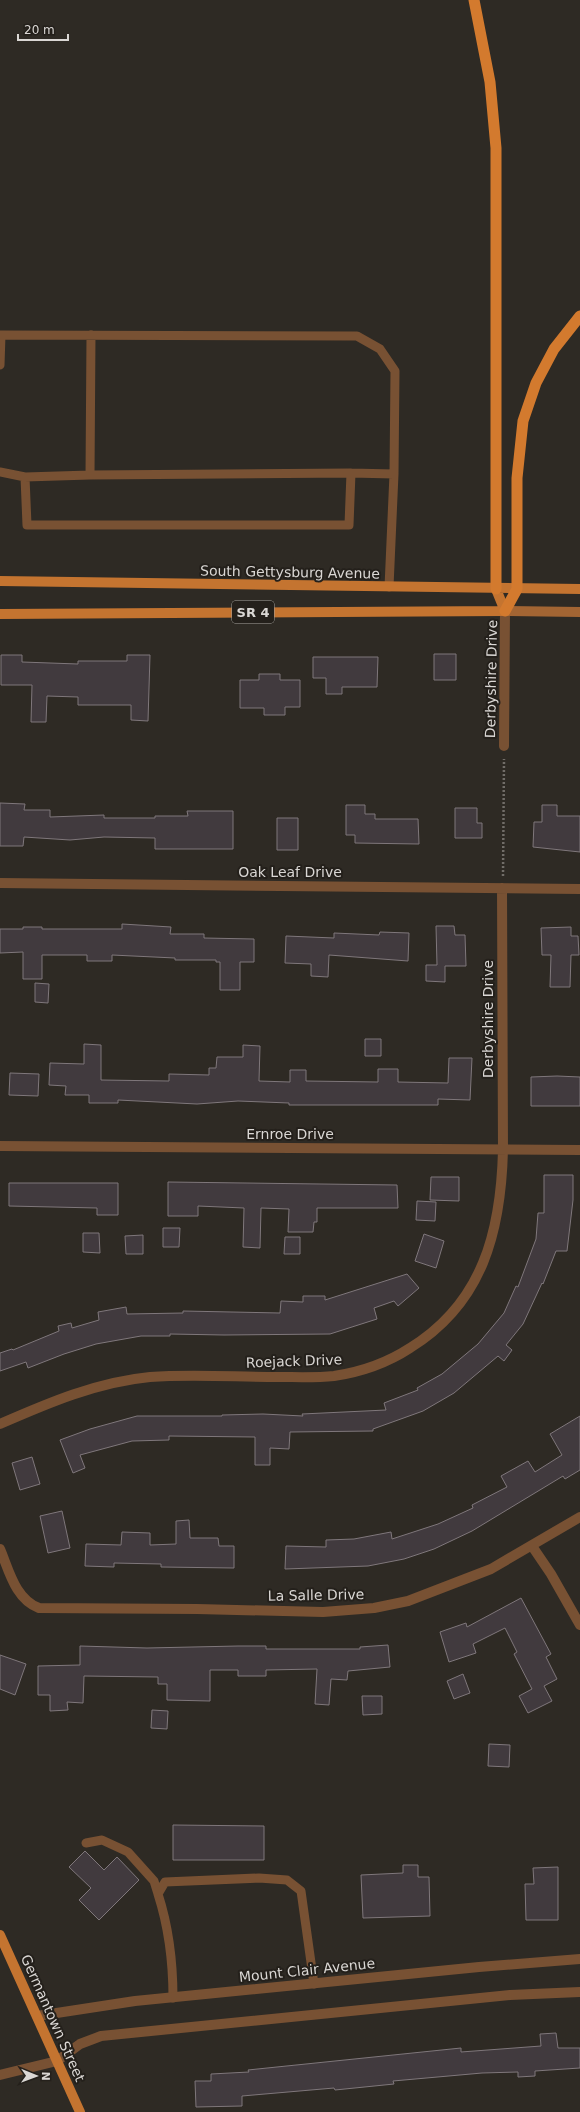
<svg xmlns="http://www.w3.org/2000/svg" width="580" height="2112" font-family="'DejaVu Sans',sans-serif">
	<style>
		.building { fill: #413a3e; stroke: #7f777b }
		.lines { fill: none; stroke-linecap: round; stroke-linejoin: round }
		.path { stroke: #716d68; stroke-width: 2.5; stroke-dasharray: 2 2; stroke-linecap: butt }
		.service { stroke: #785133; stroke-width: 9 }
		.minor { stroke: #785133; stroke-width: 10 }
		.secondary { stroke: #a36533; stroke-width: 10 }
		.primary { stroke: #c47430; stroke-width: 10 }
		.trunk { stroke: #d37a2e; stroke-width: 11 }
		.labels { text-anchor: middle; stroke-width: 4; stroke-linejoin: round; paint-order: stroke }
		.shield { fill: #24201b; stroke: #a3a09c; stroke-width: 1 }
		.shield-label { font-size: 13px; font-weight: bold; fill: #dad7d4 }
		.street-label { font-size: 14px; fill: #dad7d4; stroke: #24201b }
	</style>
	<rect width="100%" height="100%" fill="#2e2a24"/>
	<path class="building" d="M 434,654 L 456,654 L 456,680 L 434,680 Z
		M 1,655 L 22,655 L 22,662 L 78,664 L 78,661 L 127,661 L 127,655 L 150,655 L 148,721 L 131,720 L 131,705 L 78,705 L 78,697 L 47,696 L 46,722 L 31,722 L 32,685 L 1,685 Z
		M 313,657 L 378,657 L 377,687 L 342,687 L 342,694 L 326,694 L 326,678 L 313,678 Z
		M 259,674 L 280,674 L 280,680 L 300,680 L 300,707 L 285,707 L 285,715 L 264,715 L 264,708 L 240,708 L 240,680 L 259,680 Z
		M 0,803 L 25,804 L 24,810 L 50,810 L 50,817 L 104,815 L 104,818 L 155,818 L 155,816 L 188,816 L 187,811 L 233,811 L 233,849 L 155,849 L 155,838 L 104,837 L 70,840 L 24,837 L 23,846 L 0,846 Z
		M 346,805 L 365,805 L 365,814 L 375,814 L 375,819 L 418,819 L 419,844 L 355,843 L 355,835 L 346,835 Z
		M 542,805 L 557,805 L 557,816 L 580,816 L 580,852 L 533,847 L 534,822 L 542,822 Z
		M 455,808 L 477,808 L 477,823 L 482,823 L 482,838 L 455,838 Z
		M 277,818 L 298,818 L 298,850 L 277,850 Z
		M 122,924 L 171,927 L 170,934 L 204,934 L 204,938 L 254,939 L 254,962 L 240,962 L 240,990 L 220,990 L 220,962 L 216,962 L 216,960 L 175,960 L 175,958 L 112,955 L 112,961 L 87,961 L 87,955 L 42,955 L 42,979 L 23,979 L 23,952 L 0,953 L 0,929 L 23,929 L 23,927 L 42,927 L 42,929 L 122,929 Z
		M 436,926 L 454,926 L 455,935 L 465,935 L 466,966 L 445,966 L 445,982 L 426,981 L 426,965 L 437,965 Z
		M 571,927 L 571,936 L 578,936 L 579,955 L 571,955 L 570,987 L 550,987 L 551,955 L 542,955 L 541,928 Z
		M 380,932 L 409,933 L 408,961 L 329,955 L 328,977 L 311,976 L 311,964 L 285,963 L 286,936 L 334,938 L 334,933 L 379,935 Z
		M 35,983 L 49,984 L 48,1003 L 35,1002 Z
		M 365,1039 L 381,1039 L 381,1056 L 365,1056 Z
		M 84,1044 L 101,1045 L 101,1080 L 169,1081 L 169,1074 L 209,1075 L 209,1068 L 216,1068 L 217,1057 L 243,1057 L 243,1045 L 260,1046 L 259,1081 L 290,1082 L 290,1070 L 306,1070 L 306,1081 L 378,1082 L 378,1069 L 398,1069 L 398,1082 L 448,1083 L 449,1058 L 472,1058 L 470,1100 L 438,1099 L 438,1105 L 289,1105 L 289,1103 L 238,1101 L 197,1104 L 118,1100 L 118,1103 L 89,1103 L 89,1095 L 65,1095 L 66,1086 L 49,1085 L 50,1063 L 84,1064 Z
		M 10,1073 L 39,1074 L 38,1096 L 9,1095 Z
		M 557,1076 L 580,1077 L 580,1106 L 531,1106 L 531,1077 Z
		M 544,1175 L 573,1175 L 573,1200 L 567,1251 L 556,1251 L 543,1284 L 542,1283 L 523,1324 L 506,1345 L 512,1350 L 504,1361 L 498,1356 L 454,1393 L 423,1411 L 373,1429 L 373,1431 L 290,1432 L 289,1449 L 270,1448 L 270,1465 L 255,1465 L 255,1437 L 169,1436 L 169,1440 L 132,1441 L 80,1455 L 85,1468 L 73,1473 L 60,1440 L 90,1429 L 137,1416 L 222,1416 L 222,1415 L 263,1414 L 303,1416 L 302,1414 L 386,1410 L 384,1403 L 418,1390 L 417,1388 L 442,1374 L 478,1344 L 504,1313 L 516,1286 L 518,1287 L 536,1239 L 538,1213 L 544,1213 Z
		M 431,1177 L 459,1177 L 459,1201 L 430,1200 Z
		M 168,1182 L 397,1185 L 398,1208 L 317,1208 L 317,1222 L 314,1222 L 313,1232 L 288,1232 L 289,1209 L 261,1208 L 260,1248 L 243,1247 L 244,1208 L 198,1206 L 198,1216 L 168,1216 Z
		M 9,1183 L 118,1183 L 118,1215 L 97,1215 L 97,1208 L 9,1206 Z
		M 417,1201 L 436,1202 L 435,1221 L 416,1220 Z
		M 163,1228 L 180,1228 L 179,1247 L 163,1247 Z
		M 83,1233 L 99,1233 L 100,1253 L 83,1252 Z
		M 424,1234 L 444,1241 L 436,1268 L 415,1261 Z
		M 143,1235 L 143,1254 L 126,1254 L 125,1236 Z
		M 285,1237 L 300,1237 L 300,1254 L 284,1254 Z
		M 407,1274 L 419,1288 L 398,1306 L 394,1301 L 374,1308 L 377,1319 L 330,1334 L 224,1335 L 170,1334 L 170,1336 L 141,1336 L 96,1344 L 64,1354 L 28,1368 L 26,1362 L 0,1371 L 0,1353 L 12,1349 L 13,1350 L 59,1331 L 58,1326 L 71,1323 L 72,1328 L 99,1320 L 98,1312 L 126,1307 L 127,1314 L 183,1313 L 183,1311 L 280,1313 L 281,1301 L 303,1302 L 303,1296 L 325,1296 L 325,1300 Z
		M 580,1416 L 580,1470 L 565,1479 L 563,1476 L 472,1531 L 434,1549 L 404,1559 L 368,1566 L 285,1569 L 286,1546 L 326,1547 L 326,1540 L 354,1539 L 391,1532 L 392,1539 L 438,1524 L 473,1508 L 472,1505 L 507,1487 L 501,1476 L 528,1461 L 535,1472 L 562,1455 L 550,1434 Z
		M 32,1457 L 40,1484 L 20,1490 L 12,1463 Z
		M 62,1511 L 70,1548 L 48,1553 L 40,1516 Z
		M 189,1520 L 190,1538 L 218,1538 L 219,1546 L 234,1546 L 234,1568 L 161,1567 L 161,1564 L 114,1563 L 114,1567 L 85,1566 L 86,1544 L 121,1545 L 122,1532 L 150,1533 L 150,1545 L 176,1544 L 176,1521 Z
		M 521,1598 L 551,1654 L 546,1657 L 557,1679 L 544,1686 L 552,1701 L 528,1713 L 519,1696 L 532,1689 L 514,1654 L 517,1652 L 505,1628 L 473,1644 L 476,1653 L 449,1662 L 440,1632 L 466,1623 L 467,1627 Z
		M 388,1645 L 390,1667 L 348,1671 L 347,1680 L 331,1679 L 329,1705 L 315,1704 L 317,1669 L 266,1670 L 266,1676 L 238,1676 L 238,1670 L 210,1670 L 210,1701 L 167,1700 L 167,1684 L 158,1684 L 158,1677 L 84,1676 L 83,1703 L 67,1702 L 68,1710 L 50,1711 L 50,1695 L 38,1695 L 38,1666 L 80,1665 L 80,1646 L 147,1648 L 238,1646 L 266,1646 L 266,1649 L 360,1649 L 360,1647 Z
		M 0,1655 L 26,1664 L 15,1695 L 0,1689 Z
		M 463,1674 L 470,1693 L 454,1699 L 447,1681 Z
		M 362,1696 L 382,1696 L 382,1714 L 363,1715 Z
		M 152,1710 L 168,1711 L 167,1729 L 151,1728 Z
		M 489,1744 L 510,1745 L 509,1767 L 488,1766 Z
		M 173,1825 L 264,1826 L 264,1860 L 173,1860 Z
		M 85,1851 L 104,1870 L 117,1857 L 139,1880 L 99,1920 L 79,1900 L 91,1888 L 69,1867 Z
		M 403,1865 L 418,1865 L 418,1877 L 429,1877 L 430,1916 L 363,1918 L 361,1875 L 403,1873 Z
		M 558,1867 L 558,1920 L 526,1920 L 525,1884 L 534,1884 L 533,1868 Z
		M 556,2033 L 558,2048 L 580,2048 L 580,2068 L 535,2071 L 535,2076 L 518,2077 L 518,2072 L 482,2073 L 393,2081 L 394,2084 L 335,2090 L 334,2088 L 242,2096 L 242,2106 L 196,2107 L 195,2081 L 211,2081 L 211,2074 L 249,2072 L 248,2070 L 461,2048 L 461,2052 L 541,2046 L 540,2034 Z"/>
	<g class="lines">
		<path class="path" d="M 503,876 L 504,759"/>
		<path class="service" d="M 0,365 L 1,335 L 357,336 L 380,349 L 395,371 L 394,474 L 389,587
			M 0,472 L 25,477 L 90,475 L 91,335
			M 351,473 L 394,474
			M 25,477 L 27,525 L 349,525 L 351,473 L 90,475
			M 86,1843 L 102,1840 L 128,1852 L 154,1881 L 158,1894
			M 173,1998 C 173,1962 169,1928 158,1894 L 165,1882 L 259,1878 L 287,1880 L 301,1891 L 314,1984"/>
		<path class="minor" d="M 504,746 L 505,611
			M 0,883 L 580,889
			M 0,1146 L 580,1150
			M 0,1424 C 48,1403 97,1382 150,1377 C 192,1374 235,1377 278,1377 C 296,1377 315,1378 334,1376 C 361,1372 387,1363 410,1348 C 483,1303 501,1231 503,1150 L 502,888
			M 532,1546 L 551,1574 L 580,1625
			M 0,1549 C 9,1570 15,1599 39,1608 L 197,1609 L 323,1612 L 374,1608 L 408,1601 L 491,1569 L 580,1517
			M 37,2016 L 135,2001 L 479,1967 L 580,1959
			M 0,2075 L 57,2061 L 80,2044 L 101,2036 L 510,1995 L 580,1992"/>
		<path class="secondary" d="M 505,611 L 580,612"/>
		<path class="primary" d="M 0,581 L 580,589
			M 0,614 L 505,611 L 496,589
			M 0,1935 L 80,2112"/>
		<path class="trunk" d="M 474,0 L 490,82 L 496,148 L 496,589
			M 505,611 L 517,589 L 517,478 L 523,421 L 536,383 L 554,349 L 580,316"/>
	</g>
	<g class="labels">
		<rect class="shield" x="232" y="601" width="42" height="22" rx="3"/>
		<g class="shield-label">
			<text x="253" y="617">SR 4</text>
		</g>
		<g class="street-label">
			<text transform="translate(290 572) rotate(1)" y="5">South Gettysburg Avenue</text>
			<text transform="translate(491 679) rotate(-89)" y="5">Derbyshire Drive</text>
			<text x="290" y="877">Oak Leaf Drive</text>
			<text transform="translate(488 1019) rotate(-90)" y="5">Derbyshire Drive</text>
			<text x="290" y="1139">Ernroe Drive</text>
			<text transform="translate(294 1361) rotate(-2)" y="5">Roejack Drive</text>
			<text transform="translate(316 1595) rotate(-1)" y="5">La Salle Drive</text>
			<text transform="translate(307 1970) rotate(-6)" y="5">Mount Clair Avenue</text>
			<text transform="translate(53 2018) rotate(66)" y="5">Germantown Street</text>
		</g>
	</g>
	<g transform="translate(36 2076) rotate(91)" stroke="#24201b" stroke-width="3" paint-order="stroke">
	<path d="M0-3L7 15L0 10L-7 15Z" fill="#dad7d4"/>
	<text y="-6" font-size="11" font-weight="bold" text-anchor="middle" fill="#dad7d4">N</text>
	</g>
	<path d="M18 34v6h50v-6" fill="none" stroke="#dad7d4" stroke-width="2"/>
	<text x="24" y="34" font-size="12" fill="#dad7d4" stroke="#24201b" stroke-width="3" paint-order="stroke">20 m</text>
</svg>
